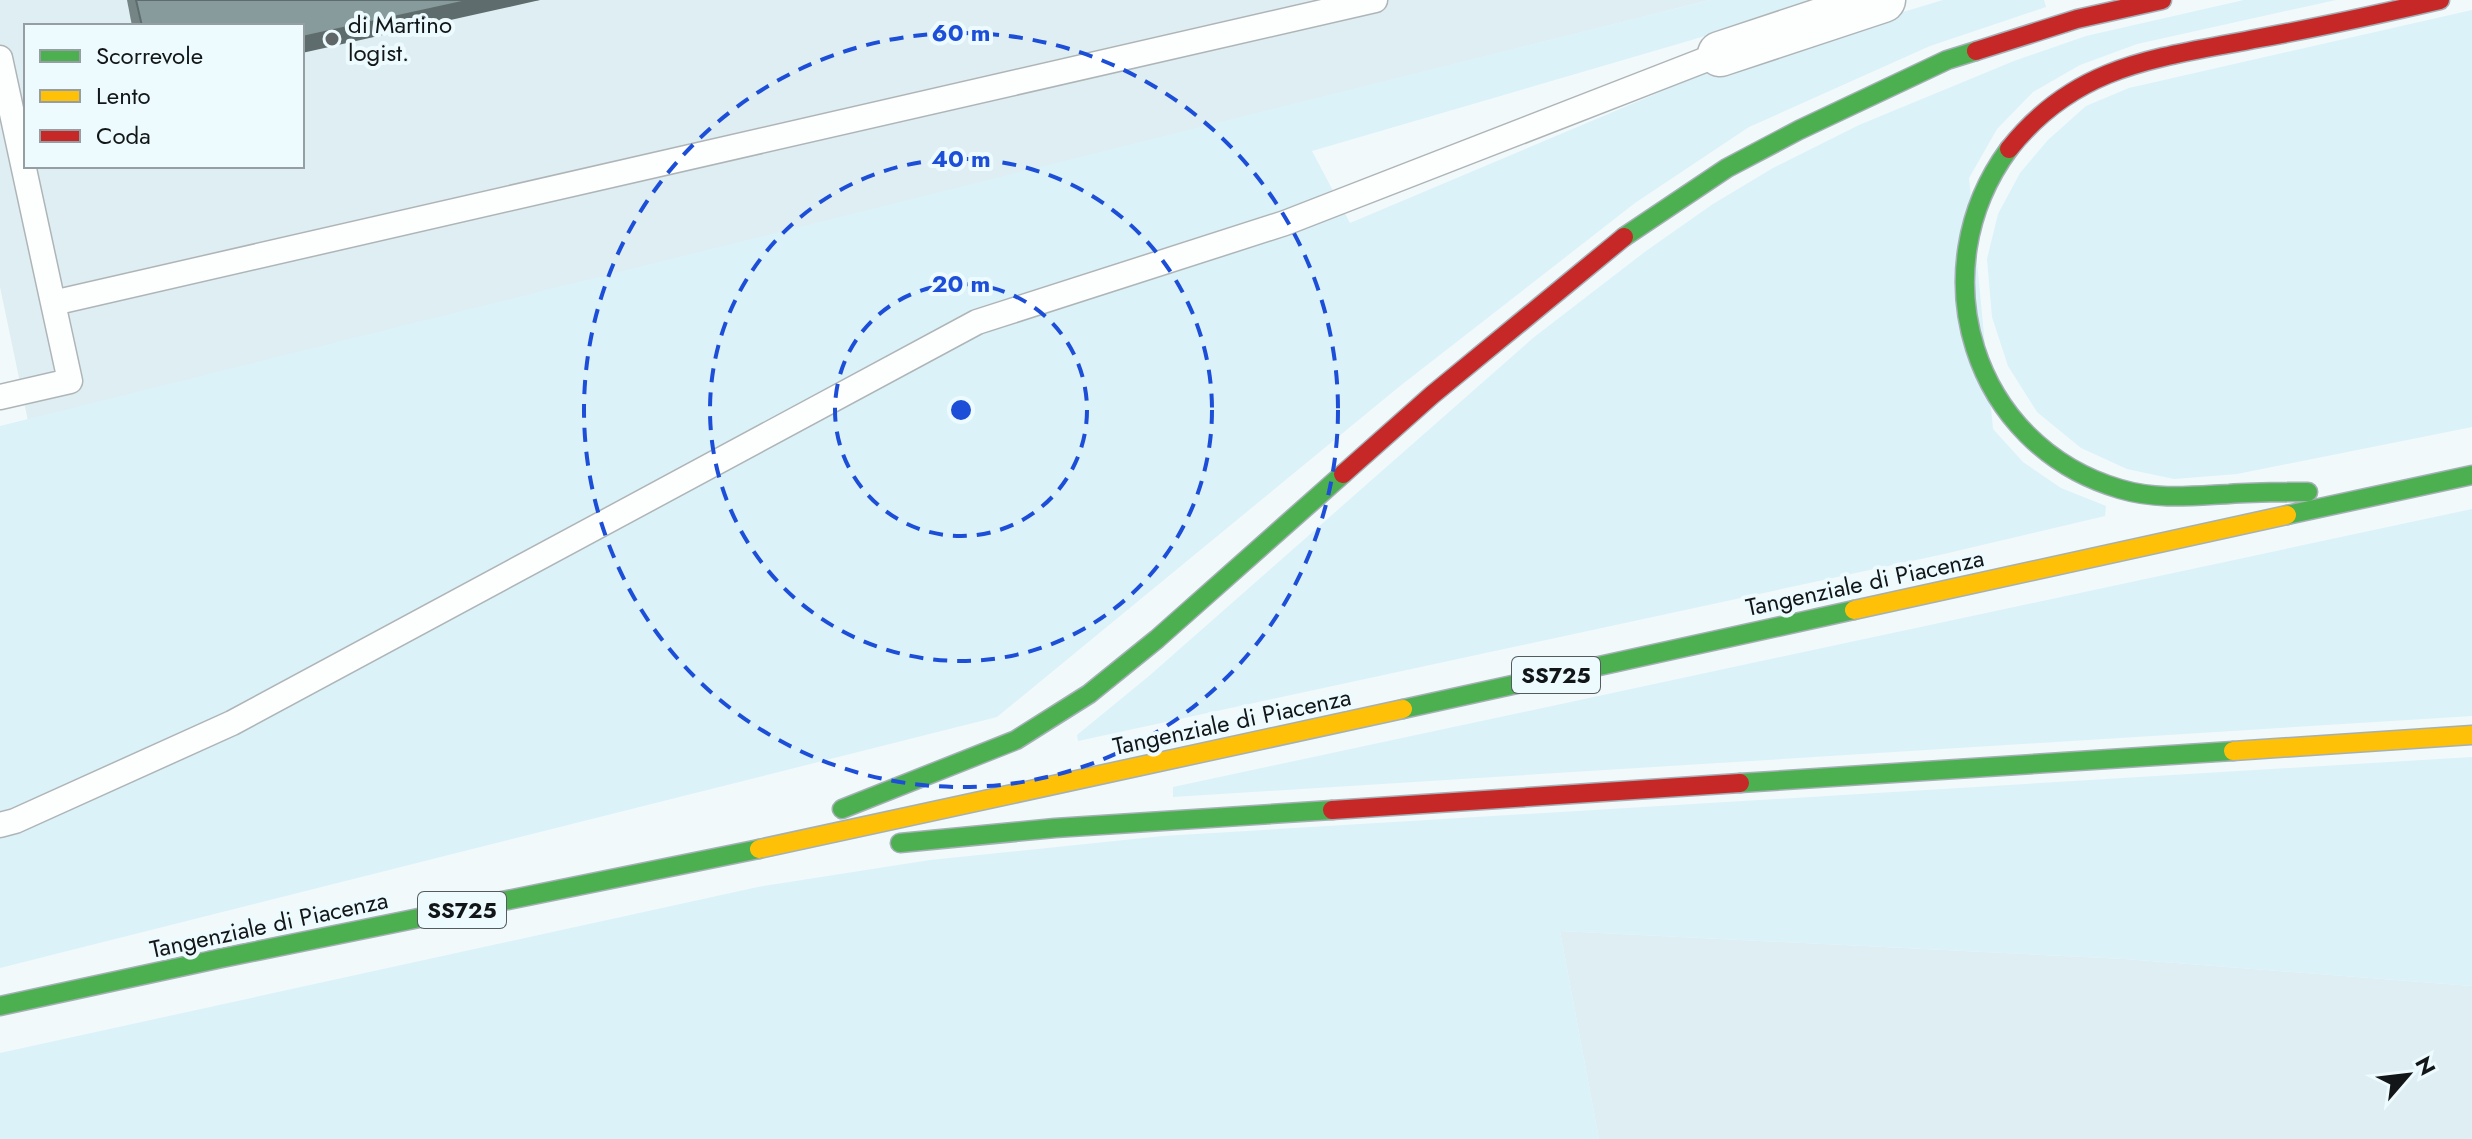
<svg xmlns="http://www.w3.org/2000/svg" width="2472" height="1139" font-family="Jost,sans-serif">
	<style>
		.built { fill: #deeef3; fill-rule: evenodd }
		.green { fill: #dbf2f9 }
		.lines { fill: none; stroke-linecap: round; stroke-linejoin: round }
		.lane-casing { stroke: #afb5b7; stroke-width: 27 }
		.street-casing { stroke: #afb5b7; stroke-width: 47 }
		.fast-casing { stroke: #a4b0b6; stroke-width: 21 }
		.slow-casing { stroke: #a4b0b6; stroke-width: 21 }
		.jam-casing { stroke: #a4b0b6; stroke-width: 21 }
		.lane { stroke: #fdfefe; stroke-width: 24 }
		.street { stroke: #fdfefe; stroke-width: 44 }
		.fast { stroke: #4caf50; stroke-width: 18 }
		.slow { stroke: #ffc107; stroke-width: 18 }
		.jam { stroke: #c62828; stroke-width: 18 }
		.wall { fill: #758586 }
		.shaded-wall { fill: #5f6c6d }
		.building { fill: #889b9c; stroke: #5f6c6d; stroke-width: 2 }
		.ring { fill: none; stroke: #1d4ed8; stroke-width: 4; stroke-dasharray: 14 10 }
		.poi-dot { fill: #606567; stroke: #edfbff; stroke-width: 3 }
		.labels { text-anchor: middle; stroke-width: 8; stroke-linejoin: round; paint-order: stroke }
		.shield { fill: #edfbff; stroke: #545b5d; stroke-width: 2 }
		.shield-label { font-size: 22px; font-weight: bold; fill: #121618 }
		.poi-label { font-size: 24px; fill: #121618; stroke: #edfbff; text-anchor: start }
		.street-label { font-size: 24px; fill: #121618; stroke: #edfbff }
		.centre { fill: #1d4ed8; stroke: #edfbff; stroke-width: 4 }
		.ring-label { font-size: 24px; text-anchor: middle; font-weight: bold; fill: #1d4ed8; stroke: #edfbff; stroke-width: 8; stroke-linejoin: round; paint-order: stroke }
	</style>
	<rect width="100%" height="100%" fill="#f1f9fb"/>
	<path class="built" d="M 0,0 L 1710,0 L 28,421 L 0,287 ZM 26,26 L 302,26 L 302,166 L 26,166 Z
		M 1560,931 L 2124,959 L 2472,986 L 2472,1139 L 1599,1139 Z"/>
	<path class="green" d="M 1710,0 L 1818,0 L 1695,39 L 1312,151 L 1350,223 L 1717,68 L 1943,0 L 2044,0 L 2046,7 L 1930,46 L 1749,127 L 1635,203 L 1400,386 L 997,717 L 0,968 L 0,426 Z
		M 2244,0 L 2336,0 L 2137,44 L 2080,65 L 2033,92 L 1997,129 L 1969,178 L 1993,429 L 2023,462 L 2061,488 L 2106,506 L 2105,516 L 1944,554 L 1078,741 L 1077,735 L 1149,676 L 1533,338 L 1646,251 L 1713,204 L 1773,168 L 1859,125 L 2014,61 L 2086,36 Z
		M 2472,10 L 2472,427 L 2237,474 L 2174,479 L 2127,469 L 2081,448 L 2037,412 L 2008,366 L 1992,317 L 1987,259 L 1998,214 L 2020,173 L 2048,140 L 2086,106 L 2129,88 Z
		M 2472,509 L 2472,716 L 1173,797 L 1173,787 Z
		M 2472,757 L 2472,986 L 2124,959 L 1560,931 L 1599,1139 L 0,1139 L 0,1053 L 758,887 L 930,860 L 1163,836 Z"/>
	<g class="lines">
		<defs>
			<path id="lane" d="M 0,58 L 53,303 L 1375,0
				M 0,397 L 70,381 L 53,303
				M 0,825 L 15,821 L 232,723 L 977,322 L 1285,223 L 1720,54"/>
			<path id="street" d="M 1720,54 L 1883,0"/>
			<path id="fast" d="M 2009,149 C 1919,271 1972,446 2120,489 C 2157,500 2191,496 2229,494 C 2255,492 2282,492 2308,492
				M 1624,237 L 1727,168 L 1799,130 L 1947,60 L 1976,51
				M 2287,515 L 2472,475
				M 1403,709 L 1854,610
				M 1740,783 L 2233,751
				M 842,809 L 1016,740 L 1089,694 L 1157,639 L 1343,474
				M 900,843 L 1055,828 L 1332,810
				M 0,1006 L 222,958 L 759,849"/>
			<path id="slow" d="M 1854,610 L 2287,515
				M 2233,751 L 2472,735
				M 759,849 L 1403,709"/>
			<path id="jam" d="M 1976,51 L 2077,19 L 2162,0
				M 2009,149 C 2077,63 2159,58 2260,38 C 2320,27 2380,14 2440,0
				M 1343,474 L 1432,395 L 1624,237
				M 1332,810 L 1740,783"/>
		</defs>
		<use href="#lane" class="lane-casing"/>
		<use href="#street" class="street-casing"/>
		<use href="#fast" class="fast-casing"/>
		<use href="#slow" class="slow-casing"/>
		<use href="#jam" class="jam-casing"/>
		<use href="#lane" class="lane"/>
		<use href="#street" class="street"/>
		<use href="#fast" class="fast"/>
		<use href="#slow" class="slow"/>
		<use href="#jam" class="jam"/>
	</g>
	<path class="wall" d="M 127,0 L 540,0 L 302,26 L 132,26 Z"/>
	<path class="shaded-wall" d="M 471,0 L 540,0 L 302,53 L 302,37 Z"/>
	<path class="building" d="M 136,0 L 471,0 L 302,37 L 302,26 L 142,26 Z"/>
	<g class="ring">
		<circle cx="961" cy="410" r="126"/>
		<circle cx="961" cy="410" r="251"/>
		<circle cx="961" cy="410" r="377"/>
	</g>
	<circle class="poi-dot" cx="332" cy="39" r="8"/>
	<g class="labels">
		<g class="shield">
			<rect x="1512" y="657" width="88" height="36" rx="6"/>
			<rect x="418" y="892" width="88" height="36" rx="6"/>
		</g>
		<g class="shield-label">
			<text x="1556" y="683">SS725</text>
			<text x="462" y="918">SS725</text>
		</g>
		<g class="poi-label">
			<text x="348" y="33">di Martino<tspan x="348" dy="28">logist.</tspan></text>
		</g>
		<g class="street-label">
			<text transform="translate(1865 583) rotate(-12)" y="8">Tangenziale di Piacenza</text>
			<text transform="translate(1232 722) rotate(-12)" y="8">Tangenziale di Piacenza</text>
			<text transform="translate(269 925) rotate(-12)" y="8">Tangenziale di Piacenza</text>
		</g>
	</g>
	<circle cx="961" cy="410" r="12" class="centre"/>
	<g class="ring-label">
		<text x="961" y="41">60 m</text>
		<text x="961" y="167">40 m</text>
		<text x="961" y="292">20 m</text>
	</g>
	<rect x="24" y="24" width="280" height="144" fill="#edfbff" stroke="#959fa3" stroke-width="2"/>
	<rect x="40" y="50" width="40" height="12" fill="#4caf50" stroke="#959fa3" stroke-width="2"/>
	<text x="96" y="64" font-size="24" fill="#121618">Scorrevole</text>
	<rect x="40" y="90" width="40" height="12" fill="#ffc107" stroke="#959fa3" stroke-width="2"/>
	<text x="96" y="104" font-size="24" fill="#121618">Lento</text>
	<rect x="40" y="130" width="40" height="12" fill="#c62828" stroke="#959fa3" stroke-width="2"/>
	<text x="96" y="144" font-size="24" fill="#121618">Coda</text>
	<g transform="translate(2408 1075) rotate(62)" stroke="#edfbff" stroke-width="6" paint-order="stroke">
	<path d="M0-6L14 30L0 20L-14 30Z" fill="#121618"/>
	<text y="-12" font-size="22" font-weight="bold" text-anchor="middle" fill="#121618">N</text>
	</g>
</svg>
